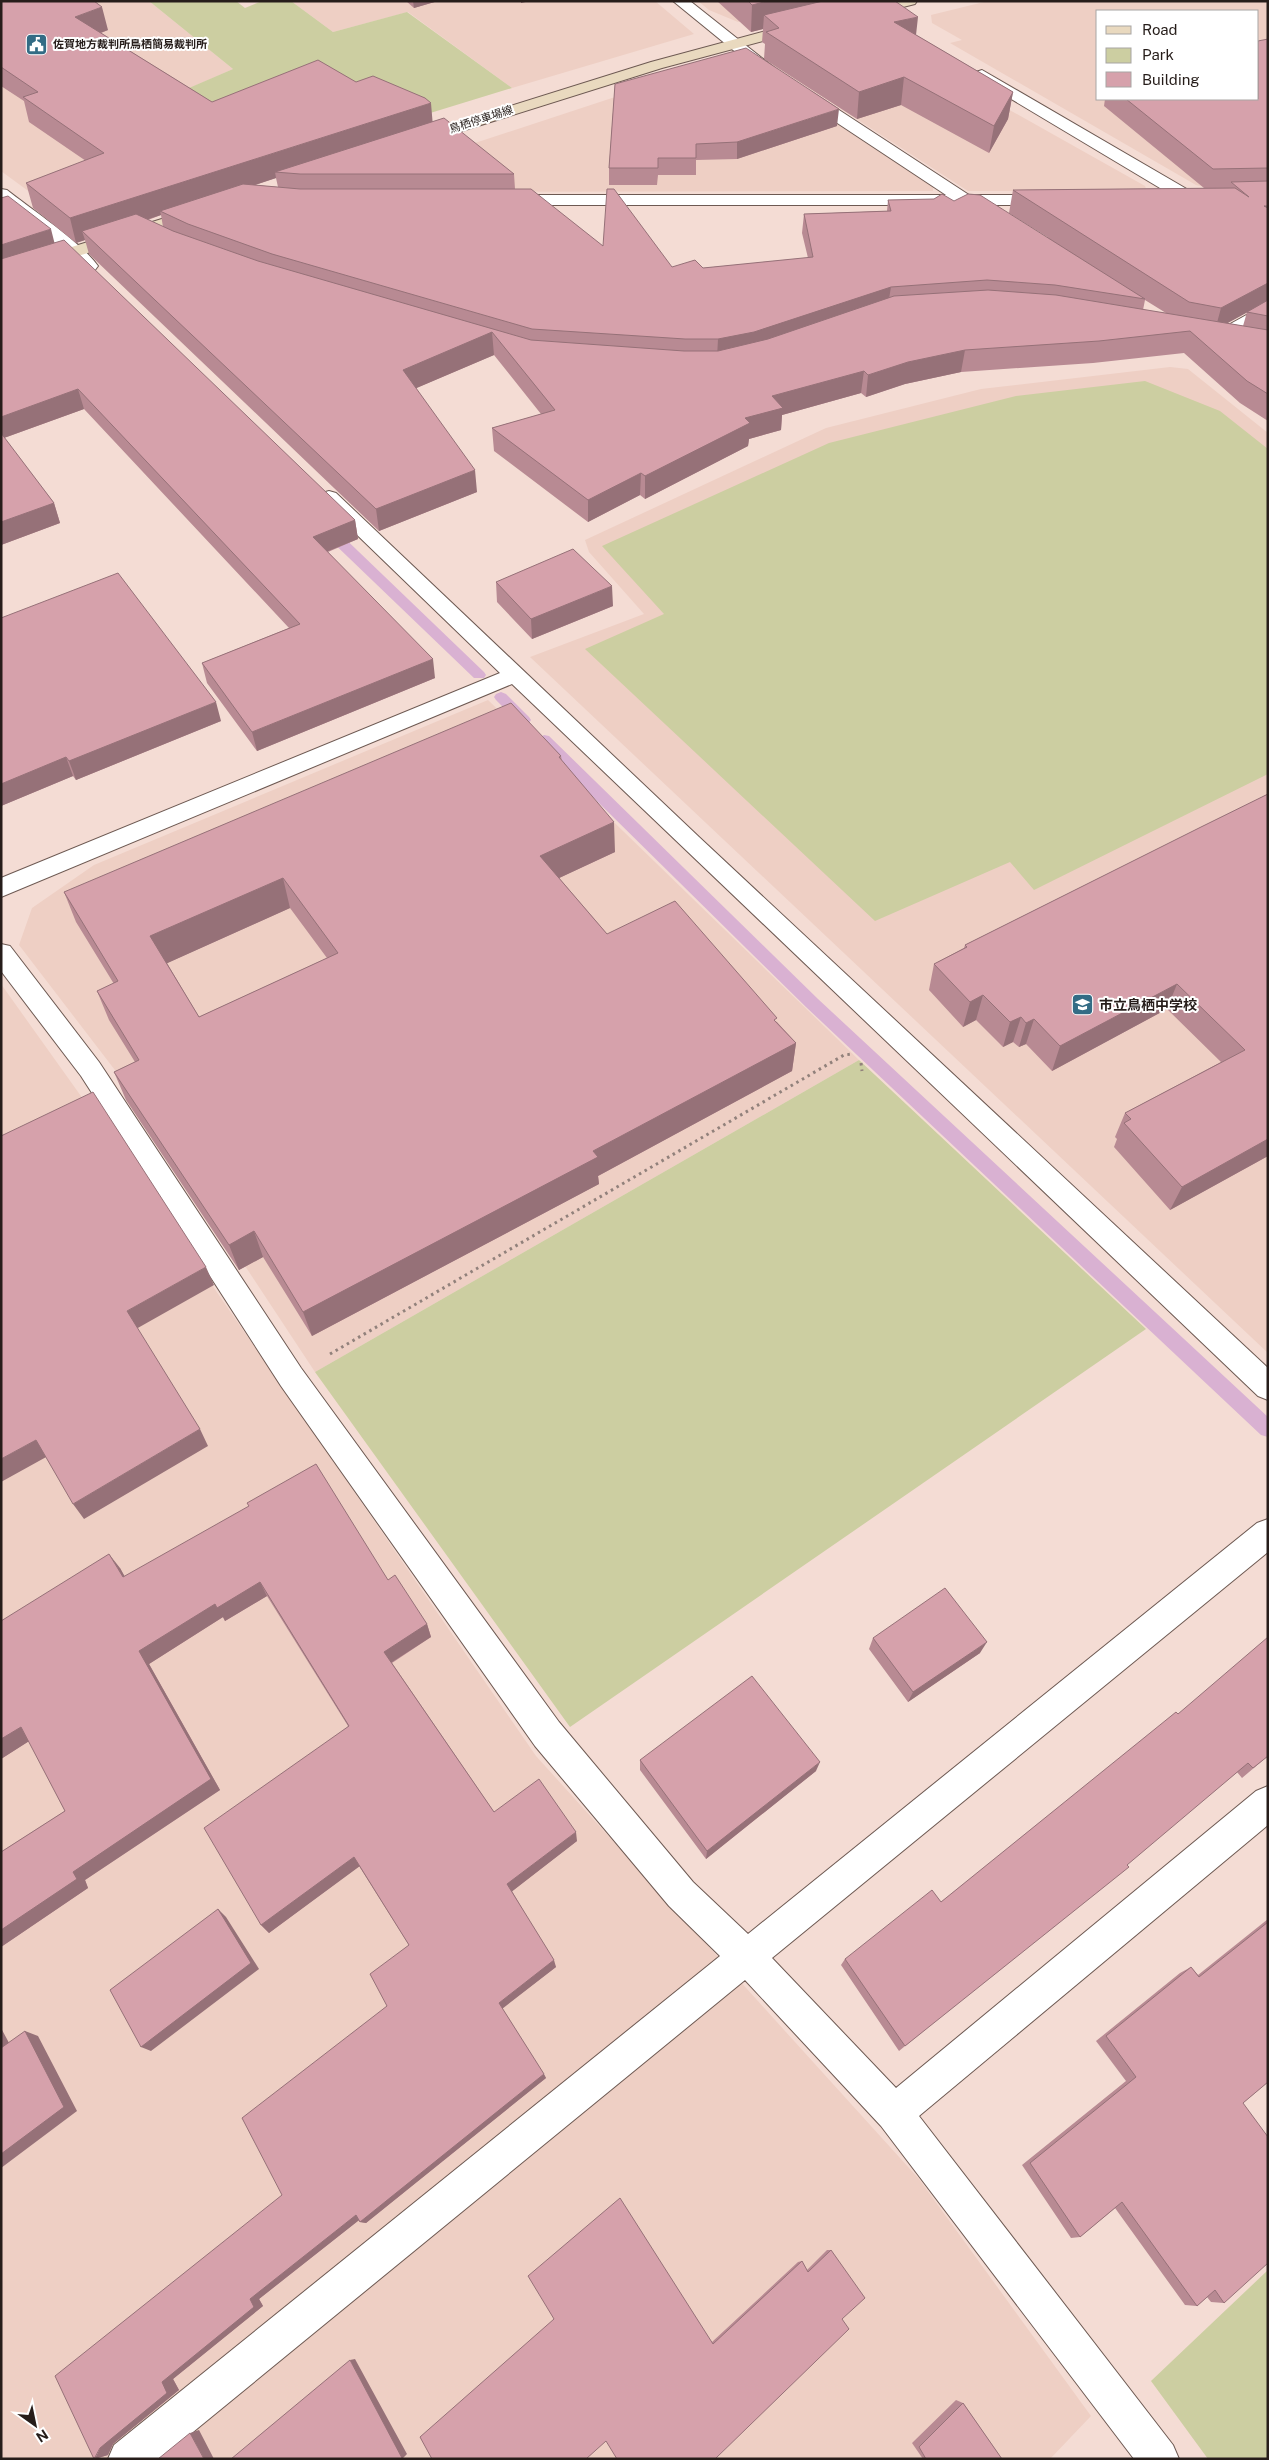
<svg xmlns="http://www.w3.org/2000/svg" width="1269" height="2460" font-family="'Public Sans','Noto Sans JP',sans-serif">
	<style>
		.built { fill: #eecfc4; fill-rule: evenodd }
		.green { fill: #cccea1 }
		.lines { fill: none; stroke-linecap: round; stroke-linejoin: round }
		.stream { fill: #d9b1d2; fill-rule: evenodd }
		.street-casing { stroke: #6d5952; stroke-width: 2 }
		.secondary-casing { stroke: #6d5952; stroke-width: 2 }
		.path { stroke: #91817b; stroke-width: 3; stroke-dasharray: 2.5 4; stroke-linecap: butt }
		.street { fill: #fff; fill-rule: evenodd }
		.secondary { fill: #e9d9bf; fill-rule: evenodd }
		.wall { fill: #b88a93; fill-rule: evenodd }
		.shaded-wall { fill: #967178 }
		.building { fill: #d6a1ab; stroke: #967178; fill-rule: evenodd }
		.labels { text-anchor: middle; stroke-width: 4; stroke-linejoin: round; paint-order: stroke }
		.far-poi-label { font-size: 11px; font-weight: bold; fill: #261d1a; stroke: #fff; text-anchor: start }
		.far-street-label { font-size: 11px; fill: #261d1a; stroke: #fff }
		.poi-label { font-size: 14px; font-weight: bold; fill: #261d1a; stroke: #fff; text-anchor: start }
	</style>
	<rect width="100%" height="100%" fill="#f4dcd4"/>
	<path class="built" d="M 1,1 L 149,1 L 233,69 L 190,88 L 218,111 L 65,218 L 1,171 Z
		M 291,1 L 655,1 L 694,34 L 512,88 L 408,12 L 333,32 Z
		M 698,1 L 827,1 L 738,22 L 709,10 Z
		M 988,1 L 1268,1 L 1268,189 L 1223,191 L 1196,185 L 950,43 L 962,40 L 932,23 L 931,15 ZM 1098,11 L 1258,11 L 1258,99 L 1098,99 Z
		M 876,35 L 1145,186 L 1147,191 L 968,191 L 765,60 L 766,53 Z
		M 741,61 L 933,187 L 933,191 L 363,192 L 353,183 L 612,98 Z
		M 1170,367 L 1188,369 L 1268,433 L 1268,1353 L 530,657 L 644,614 L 589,552 L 585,540 L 826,428 L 981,389 Z
		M 488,700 L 859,1060 L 315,1372 L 121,1078 L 19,945 L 32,908 L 94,865 Z
		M 1,984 L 108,1134 L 536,1756 L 919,2179 L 1091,2416 L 1050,2459 L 1,2459 Z"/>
	<path class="green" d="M 149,1 L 236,1 L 245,8 L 262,1 L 291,1 L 333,32 L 407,12 L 512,88 L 427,114 L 218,111 L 189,88 L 233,69 Z
		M 1145,381 L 1220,411 L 1268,449 L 1268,774 L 1034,890 L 1010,862 L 875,921 L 585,649 L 664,614 L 602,546 L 829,443 L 1016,396 Z
		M 859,1060 L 1146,1329 L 570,1727 L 315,1372 Z
		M 1268,2270 L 1268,2459 L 1208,2459 L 1151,2381 Z"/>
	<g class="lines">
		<path class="stream" d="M 328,526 L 333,527 L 484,672 L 486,675 L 484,678 L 474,678 L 323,533 L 322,530 L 323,527 Z
			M 501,692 L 506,694 L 529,717 L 531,720 L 529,723 L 519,723 L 496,700 L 494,697 L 496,694 Z
			M 544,735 L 549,736 L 818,999 L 1268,1417 L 1268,1437 L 1261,1435 L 806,1007 L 539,744 L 537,740 Z"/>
		<defs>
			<path id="street" d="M 673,1 L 690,1 L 777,70 L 779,73 L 777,76 L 765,76 Z
				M 982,70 L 1197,195 L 1199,199 L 1197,203 L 1185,203 L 976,78 L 974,75 L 976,72 Z
				M 807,91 L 813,93 L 969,195 L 1049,195 L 1055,196 L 1057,200 L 1055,204 L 1049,205 L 507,205 L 501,204 L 499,200 L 501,196 L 507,195 L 946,195 L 801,99 L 799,96 L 801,93 Z
				M 1,189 L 7,190 C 31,209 82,243 98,266 L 95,270 L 83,270 L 1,203 Z
				M 1268,303 L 1268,316 L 1226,341 L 1214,341 L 1211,337 L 1214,333 Z
				M 329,491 L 336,493 L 699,837 L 1268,1368 L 1268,1400 L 1258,1396 L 512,684 L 1,897 L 1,878 L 500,673 L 322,501 L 319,497 L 322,493 Z
				M 1,944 L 10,946 L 99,1062 L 301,1368 L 559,1722 L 693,1882 L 748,1934 L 1257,1523 L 1268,1519 L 1268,1552 L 772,1958 L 896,2088 L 1256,1791 L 1268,1786 L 1268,1825 L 919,2116 L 1173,2445 L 1179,2459 L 1134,2459 L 881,2126 L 745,1980 L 160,2459 L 108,2459 L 114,2445 L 720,1956 L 669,1906 L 535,1746 L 281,1386 L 81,1076 L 1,971 Z"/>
			<path id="secondary" d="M 890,1 L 917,1 L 915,4 L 863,17 L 855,12 L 858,9 Z
				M 799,22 L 804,24 L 807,27 L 804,30 L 662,68 L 427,142 L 415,142 L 413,139 L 415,136 L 651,62 Z
				M 197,208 L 203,209 L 206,213 L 203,217 L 1,280 L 1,269 Z"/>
		</defs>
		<use href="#street" class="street-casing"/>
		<use href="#secondary" class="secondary-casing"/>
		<path class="path" d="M 861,1063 L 862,1071
			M 330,1354 L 844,1055 L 853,1054"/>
		<use href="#street" class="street"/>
		<use href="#secondary" class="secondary"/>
	</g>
	<path class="wall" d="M 1,1 L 108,30 L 101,33 L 212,102 L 356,82 L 432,121 L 514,174 L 515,189 L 603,246 L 672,267 L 703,268 L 808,258 L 802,233 L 804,214 L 887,211 L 888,200 L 954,201 L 1049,238 L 1009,213 L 1013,190 L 1204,188 L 1104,106 L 1105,99 L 1258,99 L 1268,39 L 1268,421 L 1240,403 L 1184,353 L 1093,363 L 961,372 L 905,384 L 866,397 L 861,393 L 782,415 L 781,430 L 749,439 L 748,446 L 645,499 L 640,495 L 588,522 L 494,451 L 492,428 L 541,414 L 494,355 L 416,388 L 477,492 L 379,531 L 89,254 L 85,240 L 76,243 L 33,208 L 26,183 L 86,161 L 29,122 L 24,101 L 1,86 ZM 276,178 L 278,187 L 255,185 ZM 161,215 L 163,227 L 148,220 ZM 1145,300 L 1166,313 L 1143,310 ZM 1247,312 L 1243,326 L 1227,323 Z
		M 406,1 L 438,1 L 414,8 Z
		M 717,1 L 895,1 L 916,35 L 1013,92 L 1008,119 L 989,153 L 901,105 L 857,119 L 764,59 L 765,44 L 762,42 L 763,29 L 751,32 Z
		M 615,84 L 837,126 L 737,159 L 696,160 L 696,175 L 658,175 L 657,185 L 609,185 L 609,168 Z
		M 1,198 L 55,243 L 355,520 L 358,539 L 328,552 L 435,678 L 257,751 L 207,683 L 202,663 L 289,628 L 84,409 L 4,438 L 54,503 L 60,523 L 1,545 Z
		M 496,582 L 613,606 L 532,639 L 497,602 Z
		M 1,618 L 221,721 L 76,780 L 73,776 L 1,806 Z
		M 561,756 L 562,761 L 615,852 L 559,878 L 607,934 L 777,1022 L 796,1043 L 792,1071 L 598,1176 L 599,1184 L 312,1336 L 263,1257 L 239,1270 L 126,1100 L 114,1072 L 135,1062 L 109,1020 L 97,991 L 114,984 L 76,922 L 64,892 ZM 290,908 L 327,958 L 199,1017 L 167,963 Z
		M 1268,794 L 1268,1156 L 1170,1210 L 1114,1147 L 1117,1139 L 1115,1137 L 1125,1113 L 1221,1062 L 1167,1009 L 1052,1071 L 1026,1044 L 1019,1047 L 1013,1042 L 1003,1047 L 976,1020 L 963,1027 L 929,990 L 934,964 L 964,948 L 965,945 Z
		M 120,1568 L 124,1576 L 388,1580 L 427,1624 L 431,1637 L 392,1663 L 494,1812 L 577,1841 L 512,1891 L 556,1967 L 502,2008 L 546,2078 L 366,2223 L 360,2222 L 359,2220 L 259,2299 L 263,2306 L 173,2379 L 179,2390 L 113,2444 L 108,2455 L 94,2459 L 282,2195 L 387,2006 L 409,1945 L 359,1866 L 269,1933 L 261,1925 L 348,1726 L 267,1596 L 225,1621 L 223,1617 L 149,1664 L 220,1790 L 85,1880 L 88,1888 L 1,1947 L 1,1852 L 65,1811 L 29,1741 L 1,1759 L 1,1621 Z
		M 873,1638 L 980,1653 L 908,1702 L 869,1649 Z
		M 1178,1714 L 1268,1756 L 1242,1778 L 1237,1772 L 899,2051 L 841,1965 L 845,1959 L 941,1902 Z
		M 640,1760 L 816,1771 L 706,1859 L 640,1770 Z
		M 1268,1919 L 1268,2082 L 1243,2103 L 1224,2303 L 1211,2302 L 1207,2297 L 1197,2306 L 1185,2305 L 1115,2208 L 1080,2237 L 1071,2238 L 1022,2165 L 1126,2081 L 1096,2041 L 1180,1973 L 1191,1967 L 1198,1975 Z
		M 827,2250 L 831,2250 L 842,2319 L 715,2459 L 554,2319 L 712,2342 L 798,2262 L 802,2261 L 807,2270 Z
		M 956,2400 L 963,2403 L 1002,2459 L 923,2459 L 912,2443 Z"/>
	<path class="shaded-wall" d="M 413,1 L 438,1 L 414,8 Z
		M 521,1 L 530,1 L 521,3 Z
		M 768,1 L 876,1 L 764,15 L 763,29 L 751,32 L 752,5 Z
		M 102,7 L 108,30 L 81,40 L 75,17 Z
		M 918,17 L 915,44 L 894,22 Z
		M 904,77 L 901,105 L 857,119 L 859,92 Z
		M 1013,92 L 1008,119 L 989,153 L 994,126 Z
		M 431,103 L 433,127 L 275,172 L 276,178 L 166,214 L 160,211 L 161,215 L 90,238 L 82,231 L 85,240 L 76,243 L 70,218 Z
		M 839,109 L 837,126 L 737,159 L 737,142 Z
		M 51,229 L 56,249 L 1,267 L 1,245 Z
		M 1268,283 L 1268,301 L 1215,330 L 1221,308 Z
		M 891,287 L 888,305 L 717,358 L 718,339 Z
		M 492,332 L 494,355 L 405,393 L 403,370 Z
		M 965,350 L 961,372 L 905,384 L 866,397 L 868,375 L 908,362 Z
		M 864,371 L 861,393 L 782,415 L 781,430 L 749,439 L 748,446 L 645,499 L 645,476 L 745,418 L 772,396 Z
		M 78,389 L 84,409 L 1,439 L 1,417 Z
		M 475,470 L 477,492 L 379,531 L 376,509 Z
		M 641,473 L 640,495 L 588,522 L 588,500 Z
		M 54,503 L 60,523 L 1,545 L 1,522 Z
		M 355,520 L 358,539 L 316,556 L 313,537 Z
		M 612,586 L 613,606 L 532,639 L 531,619 Z
		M 433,659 L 435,678 L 257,751 L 252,732 Z
		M 216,702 L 221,721 L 76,780 L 69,761 Z
		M 66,757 L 73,776 L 1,806 L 1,784 Z
		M 614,822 L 615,852 L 542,886 L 540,856 Z
		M 283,878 L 290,908 L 161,966 L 150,936 Z
		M 1177,984 L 1167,1009 L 1052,1071 L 1060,1046 Z
		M 983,995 L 976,1020 L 963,1027 L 970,1002 Z
		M 1021,1017 L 1013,1042 L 1003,1047 L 1010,1022 Z
		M 1034,1019 L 1026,1044 L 1019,1047 L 1026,1023 Z
		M 796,1043 L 792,1071 L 598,1176 L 599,1184 L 312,1336 L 303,1312 L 593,1151 Z
		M 1268,1139 L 1268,1156 L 1170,1210 L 1182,1187 Z
		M 254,1231 L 263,1257 L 239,1270 L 229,1245 Z
		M 206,1267 L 214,1285 L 136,1329 L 127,1311 Z
		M 200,1429 L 208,1446 L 84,1519 L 73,1504 Z
		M 36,1440 L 48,1456 L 1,1482 L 1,1459 Z
		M 109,1554 L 120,1568 L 133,1591 L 123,1577 Z
		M 260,1582 L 267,1596 L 225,1621 L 223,1617 L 149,1664 L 220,1790 L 85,1880 L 88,1888 L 1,1947 L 1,1930 L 73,1872 L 139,1651 L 215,1604 Z
		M 427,1624 L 431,1637 L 389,1664 L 384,1652 Z
		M 987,1642 L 980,1653 L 908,1702 L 913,1692 Z
		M 21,1727 L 34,1738 L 1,1759 L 1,1739 Z
		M 820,1762 L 816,1771 L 706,1859 L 707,1851 Z
		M 576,1832 L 577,1841 L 510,1893 L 507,1884 Z
		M 354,1857 L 360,1866 L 269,1933 L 261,1925 Z
		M 218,1909 L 226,1917 L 259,1969 L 151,2051 L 141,2047 Z
		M 554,1960 L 556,1967 L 502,2009 L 499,2003 Z
		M 1,2028 L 15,2054 L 1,2049 Z
		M 25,2031 L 38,2036 L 77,2111 L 1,2168 L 1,2154 Z
		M 544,2074 L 546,2078 L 366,2223 L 360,2222 Z
		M 356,2215 L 363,2217 L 259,2299 L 263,2306 L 173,2379 L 179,2390 L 113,2444 L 108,2455 L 95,2459 L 100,2448 L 162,2382 L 250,2299 Z
		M 355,2359 L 407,2454 L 402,2459 L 350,2360 Z
		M 199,2430 L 214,2459 L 204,2459 L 190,2433 Z"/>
	<path class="building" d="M 1,1 L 94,1 L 102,7 L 75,17 L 212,102 L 318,60 L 356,82 L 373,76 L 425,98 L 431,103 L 70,218 L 26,183 L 104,153 L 23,97 L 38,92 L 1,67 Z
		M 748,1 L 768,1 L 752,5 Z
		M 823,1 L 895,1 L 918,17 L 894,22 L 1013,92 L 994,126 L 904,77 L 859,92 L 766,32 L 779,28 L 764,15 Z
		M 1268,39 L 1268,168 L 1213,169 L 1126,99 L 1258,99 L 1258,41 Z
		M 746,48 L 839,109 L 737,142 L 696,144 L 696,158 L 658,158 L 658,168 L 609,168 L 615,84 Z
		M 444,118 L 514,174 L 300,174 L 275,172 Z
		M 1268,181 L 1268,206 L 1264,206 L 1268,208 L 1268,283 L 1221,308 L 1189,302 L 1013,190 L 1235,188 L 1249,197 L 1231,182 Z
		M 243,184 L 300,189 L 531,189 L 603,246 L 607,189 L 614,189 L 672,267 L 695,260 L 703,268 L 813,257 L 804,214 L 891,211 L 888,200 L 934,199 L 942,194 L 954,201 L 968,194 L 980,195 L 1145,299 L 1055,285 L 987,280 L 891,287 L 754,332 L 718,339 L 685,339 L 532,329 L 272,254 L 188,224 L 160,211 Z
		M 8,196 L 51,229 L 1,245 L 1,198 Z
		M 136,214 L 173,231 L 258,261 L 531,340 L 684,351 L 718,351 L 768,339 L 894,296 L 988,290 L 1056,295 L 1268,330 L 1268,394 L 1247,381 L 1190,331 L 1099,341 L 965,350 L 908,362 L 868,375 L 864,371 L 772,396 L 783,408 L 745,418 L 750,423 L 645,476 L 641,473 L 588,500 L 492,428 L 555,410 L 492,332 L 403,370 L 475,470 L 376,509 L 82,231 Z
		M 64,240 L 355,520 L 313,537 L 433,659 L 252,732 L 202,663 L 300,624 L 78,389 L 1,417 L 1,259 Z
		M 1268,300 L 1268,316 L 1247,312 Z
		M 1,433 L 54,503 L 1,522 Z
		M 573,549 L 612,586 L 531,619 L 496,582 Z
		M 118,573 L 216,702 L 69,761 L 66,757 L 1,784 L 1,618 Z
		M 511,703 L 561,756 L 559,757 L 614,822 L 540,856 L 607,934 L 675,901 L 777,1018 L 774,1020 L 796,1043 L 593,1151 L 598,1157 L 303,1312 L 254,1231 L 229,1245 L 114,1072 L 139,1060 L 97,991 L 118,981 L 64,892 ZM 283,878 L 338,953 L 199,1017 L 150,936 Z
		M 1268,794 L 1268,1139 L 1182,1187 L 1124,1123 L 1131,1119 L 1125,1113 L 1245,1050 L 1177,984 L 1060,1046 L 1034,1019 L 1026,1023 L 1021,1017 L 1010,1022 L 983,995 L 970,1002 L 934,964 L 967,947 L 965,945 L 1201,827 Z
		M 93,1092 L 206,1267 L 127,1311 L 200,1429 L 73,1504 L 36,1440 L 1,1459 L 1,1136 Z
		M 316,1464 L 388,1580 L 395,1575 L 427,1624 L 384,1652 L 494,1812 L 539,1779 L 576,1832 L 507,1884 L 554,1960 L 499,2003 L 544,2074 L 360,2222 L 356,2215 L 250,2299 L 254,2307 L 162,2382 L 167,2393 L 100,2448 L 94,2459 L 55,2376 L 282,2195 L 242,2118 L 387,2006 L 370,1974 L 409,1945 L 354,1857 L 261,1925 L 204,1828 L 349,1726 L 260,1582 L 217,1608 L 215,1604 L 139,1651 L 211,1779 L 73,1872 L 77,1879 L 1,1930 L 1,1852 L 65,1811 L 21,1727 L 1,1739 L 1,1621 L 109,1554 L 123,1577 L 249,1506 L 247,1503 Z
		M 945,1588 L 987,1642 L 913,1692 L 873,1638 Z
		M 1268,1637 L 1268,1756 L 1253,1768 L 1248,1763 L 1127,1865 L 1129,1867 L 905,2046 L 845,1959 L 932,1890 L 941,1902 L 1176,1712 L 1178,1714 Z
		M 752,1676 L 820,1762 L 707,1851 L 640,1760 Z
		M 218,1909 L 251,1963 L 141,2047 L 110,1990 Z
		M 1268,1922 L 1268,2082 L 1243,2103 L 1268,2137 L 1268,2263 L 1224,2303 L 1215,2290 L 1197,2306 L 1122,2202 L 1080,2237 L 1030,2163 L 1136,2077 L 1106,2036 L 1191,1967 L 1199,1977 Z
		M 25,2031 L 64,2107 L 1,2154 L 1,2048 Z
		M 620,2198 L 713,2344 L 802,2261 L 808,2272 L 831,2250 L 865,2298 L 842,2319 L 849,2329 L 715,2459 L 617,2459 L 606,2441 L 586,2459 L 432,2459 L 420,2437 L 554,2319 L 528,2276 Z
		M 350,2360 L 402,2458 L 401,2459 L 231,2459 Z
		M 963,2403 L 1002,2459 L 926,2459 L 919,2447 Z
		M 190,2433 L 204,2459 L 158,2459 Z"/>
	<defs>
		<symbol id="civic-square" viewBox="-11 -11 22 22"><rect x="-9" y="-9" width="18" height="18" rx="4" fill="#336c85" stroke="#fff"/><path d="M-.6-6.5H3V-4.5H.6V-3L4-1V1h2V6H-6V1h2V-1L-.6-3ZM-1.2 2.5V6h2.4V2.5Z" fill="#fff"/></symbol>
		<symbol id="school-square" viewBox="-11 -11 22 22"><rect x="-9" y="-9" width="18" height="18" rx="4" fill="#336c85" stroke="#fff"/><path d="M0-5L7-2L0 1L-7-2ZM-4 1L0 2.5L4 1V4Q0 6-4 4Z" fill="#fff"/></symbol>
	</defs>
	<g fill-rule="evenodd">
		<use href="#civic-square" x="24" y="32" width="25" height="25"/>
		<use href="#school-square" x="1070" y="992" width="25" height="25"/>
	</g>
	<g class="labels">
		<g class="far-poi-label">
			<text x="53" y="48">佐賀地方裁判所鳥栖簡易裁判所</text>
		</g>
		<g class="far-street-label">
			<text transform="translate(481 119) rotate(-18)" y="4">鳥栖停車場線</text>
		</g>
		<g class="poi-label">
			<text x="1099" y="1010">市立鳥栖中学校</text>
		</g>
	</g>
	<rect width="1269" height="2460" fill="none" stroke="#261d1a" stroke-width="5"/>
	<rect x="1096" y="10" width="162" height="90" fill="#ffffff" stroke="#a8a5a3"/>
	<rect x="1106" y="26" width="25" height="8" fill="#e9d9bf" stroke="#a8a5a3"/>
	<text x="1142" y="35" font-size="15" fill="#261d1a">Road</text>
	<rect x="1106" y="48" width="25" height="15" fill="#cccea1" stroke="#a8a5a3"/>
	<text x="1142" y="60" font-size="15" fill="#261d1a">Park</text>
	<rect x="1106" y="72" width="25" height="15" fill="#d6a1ab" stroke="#a8a5a3"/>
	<text x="1142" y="85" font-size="15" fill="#261d1a">Building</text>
	<g transform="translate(35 2425) rotate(147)" stroke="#ffffff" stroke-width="4" paint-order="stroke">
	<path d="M0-4L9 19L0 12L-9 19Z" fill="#261d1a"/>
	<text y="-8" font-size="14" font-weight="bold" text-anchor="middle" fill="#261d1a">N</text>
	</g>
</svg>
